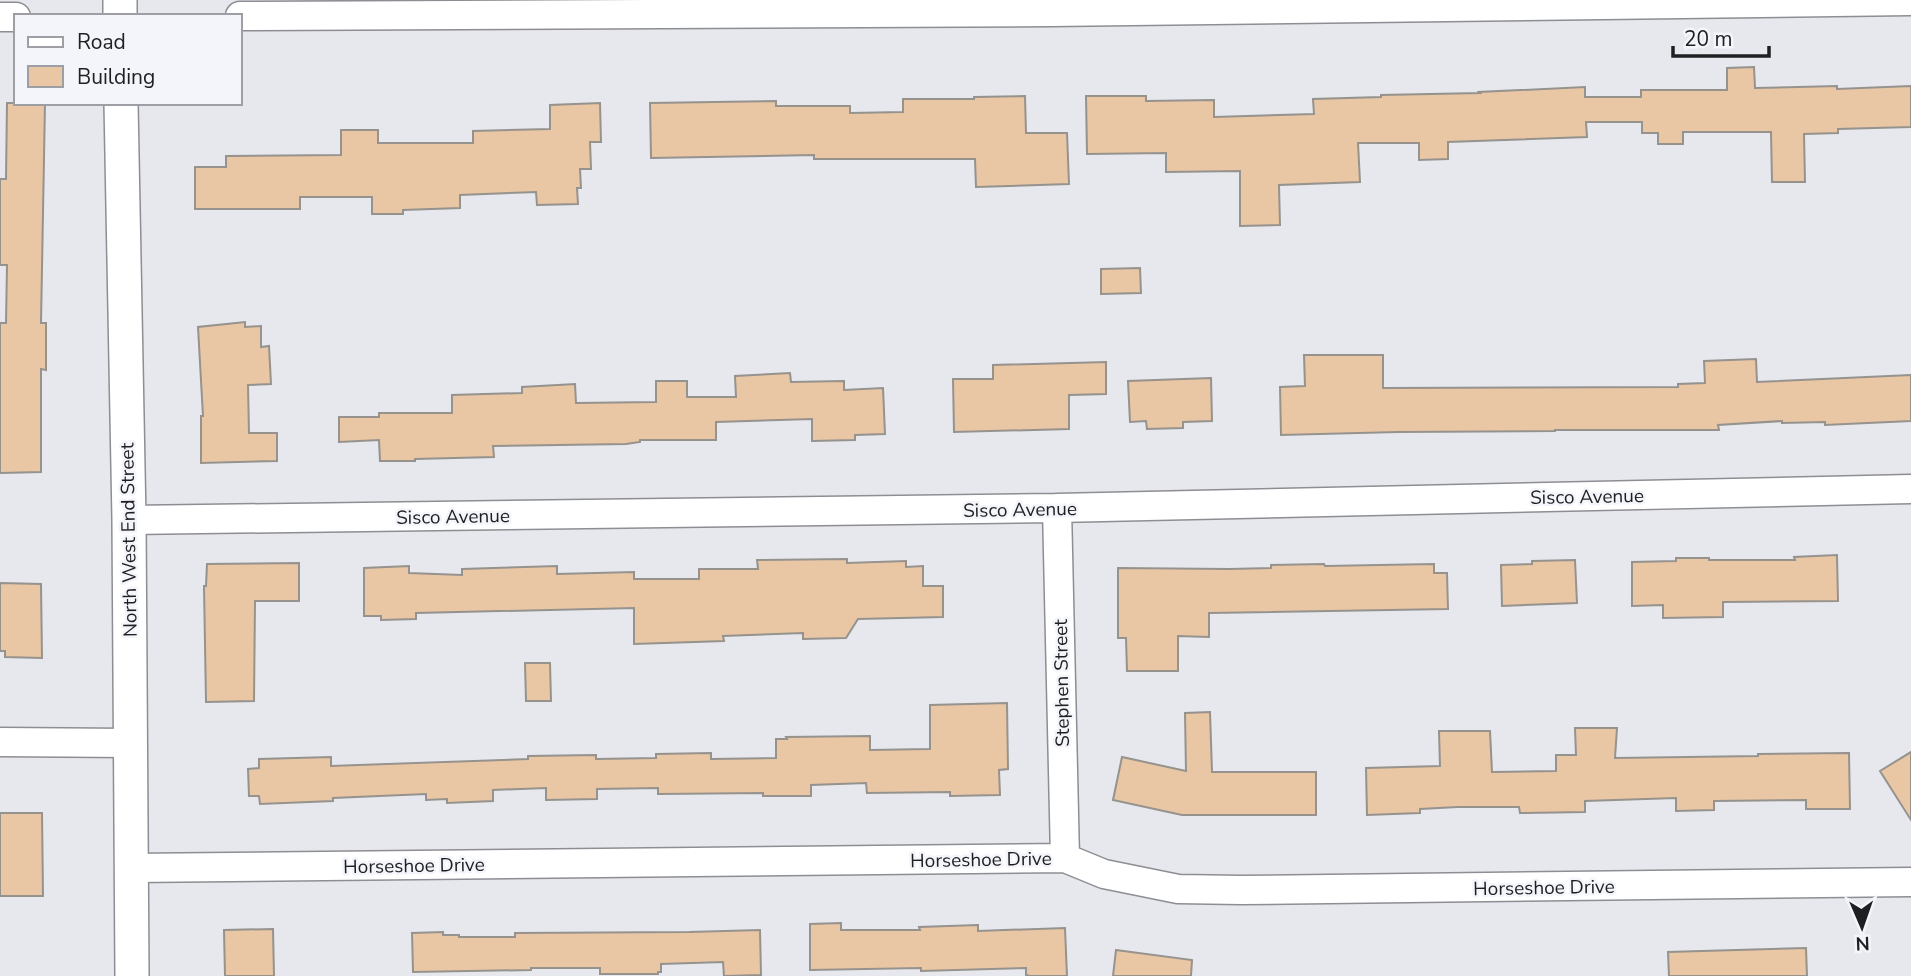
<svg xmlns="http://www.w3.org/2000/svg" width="1911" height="976" font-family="'Nunito Sans',sans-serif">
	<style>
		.building { fill: #eac7a4; stroke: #96928e; stroke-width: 2 }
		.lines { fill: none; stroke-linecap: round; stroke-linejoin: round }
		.minor-casing { stroke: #8d8e93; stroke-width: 31 }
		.tertiary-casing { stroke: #8d8e93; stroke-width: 36 }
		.minor { stroke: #fff; stroke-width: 28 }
		.tertiary { stroke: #fff; stroke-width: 33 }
		.labels { text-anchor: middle; stroke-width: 5; stroke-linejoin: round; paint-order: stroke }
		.street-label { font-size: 19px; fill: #1e1f21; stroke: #f3f5fb }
	</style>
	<rect width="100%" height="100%" fill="#e6e8ed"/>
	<path class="building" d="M 1754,67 L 1755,88 L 1837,86 L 1837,89 L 1911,86 L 1911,127 L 1838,129 L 1838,133 L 1804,134 L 1805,182 L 1772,182 L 1771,132 L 1683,132 L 1683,144 L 1658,144 L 1658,133 L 1642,133 L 1642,122 L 1586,122 L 1587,137 L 1448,142 L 1448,159 L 1419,160 L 1419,143 L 1358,143 L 1360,182 L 1279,185 L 1280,225 L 1240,226 L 1240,171 L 1166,172 L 1166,153 L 1087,154 L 1086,96 L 1146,96 L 1146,101 L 1214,100 L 1214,117 L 1314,114 L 1313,99 L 1381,97 L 1381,95 L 1480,93 L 1479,92 L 1585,87 L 1585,97 L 1641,97 L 1641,90 L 1727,90 L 1727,68 Z
		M 1025,96 L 1026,133 L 1067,133 L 1069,184 L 976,187 L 975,159 L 814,159 L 814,155 L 651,158 L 650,103 L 776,101 L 776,106 L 850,106 L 850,113 L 903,112 L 903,99 L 974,99 L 974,97 Z
		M 7,103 L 45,103 L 41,323 L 46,323 L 46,370 L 41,369 L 41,472 L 0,473 L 0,323 L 6,323 L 7,265 L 0,265 L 0,179 L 6,179 Z
		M 600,103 L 601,142 L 590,142 L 591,169 L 580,169 L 581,188 L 577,188 L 578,204 L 537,205 L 536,192 L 460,195 L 460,208 L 403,210 L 403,214 L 372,214 L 372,197 L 300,197 L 300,209 L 195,209 L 195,167 L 226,167 L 226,156 L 341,155 L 341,130 L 378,130 L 378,143 L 473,143 L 473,131 L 550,129 L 550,105 Z
		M 1140,268 L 1141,293 L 1101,294 L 1101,269 Z
		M 245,322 L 245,327 L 261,326 L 261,347 L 269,346 L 271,384 L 248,385 L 249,433 L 277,433 L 277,461 L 201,463 L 201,416 L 203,416 L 198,327 Z
		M 1304,355 L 1383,355 L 1383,388 L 1678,387 L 1678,384 L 1705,383 L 1704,361 L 1756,359 L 1757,382 L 1911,375 L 1911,421 L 1825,425 L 1825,422 L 1782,423 L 1782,421 L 1718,425 L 1719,430 L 1555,430 L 1555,431 L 1398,432 L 1281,435 L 1280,387 L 1305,386 Z
		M 1106,362 L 1106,394 L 1069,395 L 1069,429 L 954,432 L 953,379 L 993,379 L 993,365 Z
		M 790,373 L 791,382 L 844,381 L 844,390 L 883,388 L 885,434 L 855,435 L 855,440 L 812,441 L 812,419 L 716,422 L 716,440 L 640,440 L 640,442 L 626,444 L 493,446 L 494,457 L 415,459 L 415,461 L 380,461 L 379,440 L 339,442 L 339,417 L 379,417 L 379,413 L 452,413 L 452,395 L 522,393 L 522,387 L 575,384 L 576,403 L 656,402 L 656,381 L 687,381 L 687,397 L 736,397 L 735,376 Z
		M 1211,378 L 1212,421 L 1183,422 L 1183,428 L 1147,429 L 1146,421 L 1130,422 L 1128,381 Z
		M 1837,555 L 1838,601 L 1723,602 L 1723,617 L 1663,618 L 1663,605 L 1632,606 L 1632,562 L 1676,561 L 1676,558 L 1709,558 L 1709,560 L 1795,560 L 1794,557 Z
		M 847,559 L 847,563 L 906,561 L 906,567 L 923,566 L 923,586 L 943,586 L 943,617 L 858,619 L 846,638 L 803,639 L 803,633 L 723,636 L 724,641 L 634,644 L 634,608 L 416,613 L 416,619 L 381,620 L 381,616 L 364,616 L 364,568 L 409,566 L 409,573 L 462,575 L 462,569 L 557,566 L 557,574 L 634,572 L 634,579 L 699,579 L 699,569 L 758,569 L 757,560 Z
		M 1575,560 L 1577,603 L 1502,606 L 1501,565 L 1532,564 L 1532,561 Z
		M 299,563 L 299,601 L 255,601 L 254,701 L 206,702 L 204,586 L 206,586 L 207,564 Z
		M 1324,564 L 1325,566 L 1434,564 L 1434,573 L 1447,573 L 1448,609 L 1209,613 L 1209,637 L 1178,636 L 1178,671 L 1127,671 L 1126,638 L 1118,638 L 1118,568 L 1229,569 L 1271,568 L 1271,565 Z
		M 0,583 L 41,584 L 42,658 L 5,657 L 5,651 L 0,651 Z
		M 525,663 L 550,663 L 551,701 L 526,701 Z
		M 1007,703 L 1008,769 L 999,770 L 1000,795 L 950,796 L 950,792 L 867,793 L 866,783 L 811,785 L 811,796 L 763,796 L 763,793 L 658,794 L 658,788 L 597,789 L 597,799 L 546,800 L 546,788 L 493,790 L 493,801 L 447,803 L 447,799 L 426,800 L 426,794 L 333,798 L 333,801 L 260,804 L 259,796 L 249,796 L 248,769 L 259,768 L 259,759 L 331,757 L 331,766 L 528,759 L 528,756 L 596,755 L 596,759 L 656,758 L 656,754 L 711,753 L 711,759 L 776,758 L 776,739 L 787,739 L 786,737 L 870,736 L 870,750 L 930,749 L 930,705 Z
		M 1210,712 L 1212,772 L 1316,772 L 1316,815 L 1182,815 L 1113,800 L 1122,757 L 1186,771 L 1185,713 Z
		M 1575,728 L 1617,728 L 1615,758 L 1758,756 L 1758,754 L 1849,753 L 1850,809 L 1806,809 L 1806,800 L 1714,801 L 1714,810 L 1676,811 L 1676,798 L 1585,801 L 1585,812 L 1520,813 L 1519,807 L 1458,807 L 1420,809 L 1420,813 L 1367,815 L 1366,768 L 1440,766 L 1439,731 L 1490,731 L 1492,772 L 1556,771 L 1556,755 L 1576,755 Z
		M 1911,752 L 1911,820 L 1880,771 Z
		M 0,813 L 42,813 L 43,896 L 0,896 Z
		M 841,923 L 841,930 L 920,930 L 919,927 L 978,925 L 978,931 L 1065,928 L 1067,976 L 1030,976 L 1026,975 L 1026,968 L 921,971 L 921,968 L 810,970 L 810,924 Z
		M 273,929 L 274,976 L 225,976 L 224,930 Z
		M 760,930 L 761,975 L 724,976 L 723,962 L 661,964 L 661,972 L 658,972 L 658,974 L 600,974 L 600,968 L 531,968 L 531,970 L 413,972 L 412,933 L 443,932 L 443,935 L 459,935 L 459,937 L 515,937 L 515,933 L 689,932 Z
		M 1806,948 L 1807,976 L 1669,976 L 1668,952 Z
		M 1116,950 L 1192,960 L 1191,976 L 1113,976 Z"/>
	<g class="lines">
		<defs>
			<path id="minor" d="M 240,16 L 1051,12 L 1911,1
				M 0,17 L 16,17
				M 1057,508 L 1065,858
				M 129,520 L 1057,508 L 1911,489
				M 0,742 L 130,743
				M 131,868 L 1065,858 L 1104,874 L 1178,889 L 1241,890 L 1911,882"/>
			<path id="tertiary" d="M 120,0 L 120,16
				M 121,103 L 129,520 L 132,976"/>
		</defs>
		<use href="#minor" class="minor-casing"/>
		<use href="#tertiary" class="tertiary-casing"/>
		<use href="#minor" class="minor"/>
		<use href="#tertiary" class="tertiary"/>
	</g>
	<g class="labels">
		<g class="street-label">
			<text transform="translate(1587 496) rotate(-1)" y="7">Sisco Avenue</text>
			<text transform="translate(1020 509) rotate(-1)" y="7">Sisco Avenue</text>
			<text transform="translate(453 516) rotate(-1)" y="7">Sisco Avenue</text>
			<text transform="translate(128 540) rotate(-91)" y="7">North West End Street</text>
			<text transform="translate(1061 683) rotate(-91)" y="7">Stephen Street</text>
			<text transform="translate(981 859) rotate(-1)" y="7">Horseshoe Drive</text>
			<text transform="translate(414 865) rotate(-1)" y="7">Horseshoe Drive</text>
			<text transform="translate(1544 887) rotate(-1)" y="7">Horseshoe Drive</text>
		</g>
	</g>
	<rect x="14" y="14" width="228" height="91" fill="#f3f5fb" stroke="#9e9fa4" stroke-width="2"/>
	<rect x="28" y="37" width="35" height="10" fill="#ffffff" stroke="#9e9fa4" stroke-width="2"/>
	<text x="77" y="49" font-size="21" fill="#1e1f21">Road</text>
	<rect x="28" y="66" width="35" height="21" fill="#eac7a4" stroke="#9e9fa4" stroke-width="2"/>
	<text x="77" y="84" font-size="21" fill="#1e1f21">Building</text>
	<g transform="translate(1862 927) rotate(178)" stroke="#f3f5fb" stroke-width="5" paint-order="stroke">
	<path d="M0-5L12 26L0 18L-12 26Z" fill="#1e1f21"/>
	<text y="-10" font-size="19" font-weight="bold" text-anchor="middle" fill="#1e1f21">N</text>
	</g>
	<path d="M1673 46v10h96v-10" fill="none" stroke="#1e1f21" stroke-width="3.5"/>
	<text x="1684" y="46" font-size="21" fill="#1e1f21" stroke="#f3f5fb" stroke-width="5" paint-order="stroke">20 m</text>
</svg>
